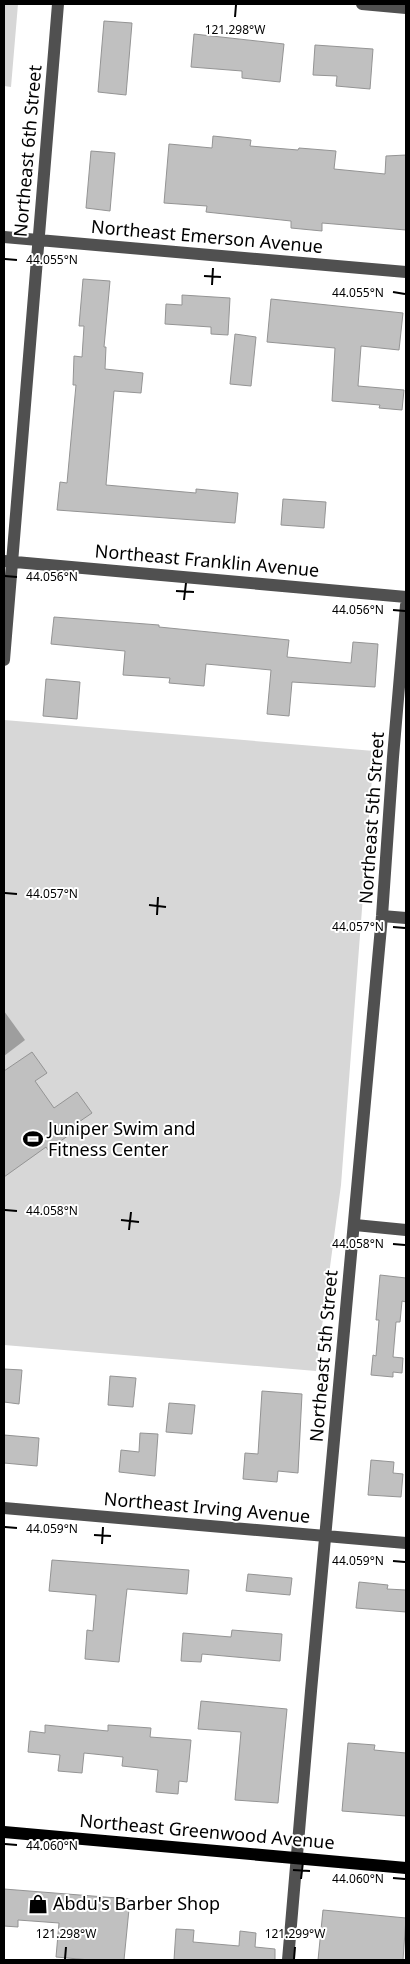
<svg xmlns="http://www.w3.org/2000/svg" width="410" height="1964" font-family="'Noto Sans',sans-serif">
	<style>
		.green { fill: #d7d7d7 }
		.water { fill: #9e9e9e }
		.building { fill: #c0c0c0; stroke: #949494 }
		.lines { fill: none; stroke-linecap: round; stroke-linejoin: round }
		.minor { stroke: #505050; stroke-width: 12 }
		.major { stroke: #000; stroke-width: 12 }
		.ticks { fill: none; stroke: #000; stroke-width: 2 }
		.labels { text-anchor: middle; stroke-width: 4; stroke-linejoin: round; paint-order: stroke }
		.street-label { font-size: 18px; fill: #000; stroke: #fff }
		.poi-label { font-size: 18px; fill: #000; stroke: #fff; text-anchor: start }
		.ticks-label { font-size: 12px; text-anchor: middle; fill: #000; stroke: #fff; stroke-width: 4; stroke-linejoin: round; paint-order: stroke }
	</style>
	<rect width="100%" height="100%" fill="#fff"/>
	<path class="green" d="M 4,4 L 18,4 L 11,87 L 4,86 Z
		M 4,720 L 374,751 L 341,1185 L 316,1371 L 4,1345 Z"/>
	<path class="water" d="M 4,1011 L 25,1040 L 4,1056 Z"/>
	<path class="building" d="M 104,21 L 132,23 L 126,95 L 98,92 Z
		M 194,34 L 284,44 L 280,82 L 242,78 L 242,71 L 191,67 Z
		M 315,45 L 373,49 L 370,89 L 336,86 L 337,76 L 313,75 Z
		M 213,136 L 251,140 L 250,146 L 298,150 L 299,148 L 336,151 L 334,169 L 385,174 L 386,156 L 406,155 L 406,230 L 322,223 L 322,231 L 291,228 L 291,221 L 206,212 L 207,206 L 164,203 L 169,144 L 212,148 Z
		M 91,151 L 115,153 L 110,211 L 86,208 Z
		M 83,279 L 110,281 L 104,347 L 106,347 L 105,369 L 143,373 L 141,393 L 114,391 L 106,485 L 196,493 L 196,489 L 238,493 L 235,523 L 57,510 L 60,482 L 67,483 L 76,385 L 73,385 L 74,356 L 82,357 L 84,326 L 79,326 Z
		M 182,295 L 230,298 L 228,335 L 211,334 L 211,327 L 165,324 L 166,304 L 182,305 Z
		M 271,299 L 403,313 L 399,350 L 361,346 L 358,386 L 404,390 L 402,410 L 379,408 L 380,405 L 332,401 L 335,348 L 267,342 Z
		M 235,334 L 256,337 L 251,386 L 230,384 Z
		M 283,499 L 326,502 L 324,528 L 281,525 Z
		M 54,617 L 159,625 L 159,627 L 289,640 L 287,657 L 351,663 L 353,642 L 378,644 L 375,687 L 292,682 L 289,716 L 267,714 L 271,670 L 206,664 L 204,686 L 169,683 L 170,678 L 123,675 L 125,651 L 51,644 Z
		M 46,679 L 80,682 L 77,719 L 43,716 Z
		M 32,1052 L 47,1073 L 35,1081 L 54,1108 L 77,1092 L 92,1113 L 73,1126 L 76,1130 L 48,1150 L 46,1147 L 4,1177 L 4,1071 Z
		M 380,1275 L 406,1278 L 406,1302 L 402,1301 L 400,1322 L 396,1322 L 393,1357 L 403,1358 L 402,1373 L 393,1372 L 393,1377 L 371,1375 L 373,1355 L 376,1356 L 379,1320 L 376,1320 Z
		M 4,1369 L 22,1370 L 19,1404 L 4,1402 Z
		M 110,1376 L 136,1378 L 133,1407 L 108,1405 Z
		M 262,1391 L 302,1394 L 298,1473 L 278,1471 L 277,1482 L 243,1479 L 245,1453 L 258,1454 Z
		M 169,1403 L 195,1405 L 192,1434 L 166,1432 Z
		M 140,1433 L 158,1434 L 155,1476 L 119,1472 L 121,1450 L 139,1452 Z
		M 4,1435 L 39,1438 L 37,1466 L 4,1463 Z
		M 371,1460 L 394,1462 L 393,1473 L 403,1474 L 401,1497 L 368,1495 Z
		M 52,1560 L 189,1570 L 187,1594 L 127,1589 L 119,1662 L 85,1659 L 87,1630 L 93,1631 L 96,1595 L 49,1591 Z
		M 248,1574 L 292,1578 L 290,1595 L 246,1591 Z
		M 359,1582 L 388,1585 L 387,1589 L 406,1590 L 406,1612 L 356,1608 Z
		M 232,1630 L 282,1634 L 280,1661 L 202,1654 L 201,1662 L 181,1661 L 183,1633 L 231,1637 Z
		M 201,1701 L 287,1709 L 278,1803 L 235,1800 L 241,1732 L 198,1729 Z
		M 45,1725 L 108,1731 L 108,1725 L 151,1728 L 150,1737 L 191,1740 L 187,1782 L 179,1781 L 178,1794 L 156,1792 L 158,1770 L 122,1766 L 123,1757 L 84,1753 L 82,1773 L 58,1771 L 60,1755 L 28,1752 L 30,1731 L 45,1733 Z
		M 348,1743 L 375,1745 L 374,1750 L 406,1753 L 406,1816 L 342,1811 Z
		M 4,1889 L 130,1899 L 124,1960 L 90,1960 L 56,1957 L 59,1923 L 18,1920 L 18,1927 L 4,1926 Z
		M 323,1910 L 406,1918 L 403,1960 L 318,1960 Z
		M 176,1929 L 194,1930 L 193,1942 L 239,1946 L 240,1931 L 256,1933 L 255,1947 L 275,1949 L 275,1960 L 174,1960 Z"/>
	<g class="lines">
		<path class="minor" d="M 362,4 L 406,8
			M 4,237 L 406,272
			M 4,561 L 406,597
			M 4,660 L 58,4
			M 382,916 L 406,918
			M 355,1225 L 406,1230
			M 4,1508 L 406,1543
			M 288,1960 L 311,1691 L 382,916 L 393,757 L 406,605"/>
		<path class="major" d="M 4,1832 L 406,1868"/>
	</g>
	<path class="ticks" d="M 235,17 L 236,5M 5,259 L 17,260M 204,276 L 221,277M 212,285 L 213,268M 393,292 L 405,294M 5,576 L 17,577M 176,591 L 194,592M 184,600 L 186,583M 393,610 L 405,611M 5,893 L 17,894M 149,905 L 166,907M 157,915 L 158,897M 393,927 L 405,928M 5,1210 L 17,1211M 121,1220 L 139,1222M 129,1230 L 131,1212M 393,1244 L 405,1245M 5,1527 L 17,1528M 94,1535 L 111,1536M 102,1544 L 103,1527M 393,1561 L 405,1562M 5,1844 L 17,1845M 293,1870 L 310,1871M 393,1878 L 405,1879M 301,1879 L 303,1862M 65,1959 L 66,1947M 294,1959 L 295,1947"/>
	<defs>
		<symbol id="stadium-bare" viewBox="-9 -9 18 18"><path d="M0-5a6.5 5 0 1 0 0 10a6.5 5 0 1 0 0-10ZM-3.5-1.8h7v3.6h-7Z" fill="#000" stroke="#fff" stroke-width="2.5" paint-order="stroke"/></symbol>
		<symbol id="shop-bare" viewBox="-9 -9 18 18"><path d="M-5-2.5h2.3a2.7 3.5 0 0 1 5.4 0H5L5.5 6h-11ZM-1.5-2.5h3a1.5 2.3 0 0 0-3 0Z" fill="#000" stroke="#fff" stroke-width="2.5" paint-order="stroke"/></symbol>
	</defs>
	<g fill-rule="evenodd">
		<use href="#stadium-bare" x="19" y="1125" width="28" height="28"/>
		<use href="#shop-bare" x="24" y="1890" width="28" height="28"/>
	</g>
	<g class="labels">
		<g class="street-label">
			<text transform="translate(28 151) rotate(-85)" y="6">Northeast 6th Street</text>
			<text transform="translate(207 237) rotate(5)" y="6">Northeast Emerson Avenue</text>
			<text transform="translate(207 561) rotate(5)" y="6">Northeast Franklin Avenue</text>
			<text transform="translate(372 818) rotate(-86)" y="6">Northeast 5th Street</text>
			<text transform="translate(324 1356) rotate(-85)" y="6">Northeast 5th Street</text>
			<text transform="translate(207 1508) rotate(5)" y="6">Northeast Irving Avenue</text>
			<text transform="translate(207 1832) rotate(5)" y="6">Northeast Greenwood Avenue</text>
		</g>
		<g class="poi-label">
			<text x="48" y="1135">Juniper Swim and<tspan x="48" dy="21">Fitness Center</tspan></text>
			<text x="53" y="1910">Abdu's Barber Shop</text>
		</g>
	</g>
	<g class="ticks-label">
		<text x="235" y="34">121.298°W</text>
		<text x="52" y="264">44.055°N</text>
		<text x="358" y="297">44.055°N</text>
		<text x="52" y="581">44.056°N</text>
		<text x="358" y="614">44.056°N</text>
		<text x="52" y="898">44.057°N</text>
		<text x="358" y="931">44.057°N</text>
		<text x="52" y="1215">44.058°N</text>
		<text x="358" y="1248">44.058°N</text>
		<text x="52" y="1533">44.059°N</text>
		<text x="358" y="1565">44.059°N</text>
		<text x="52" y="1850">44.060°N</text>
		<text x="358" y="1883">44.060°N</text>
		<text x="66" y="1938">121.298°W</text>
		<text x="295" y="1938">121.299°W</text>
	</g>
	<rect width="410" height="1964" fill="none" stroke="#000000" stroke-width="10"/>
</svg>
